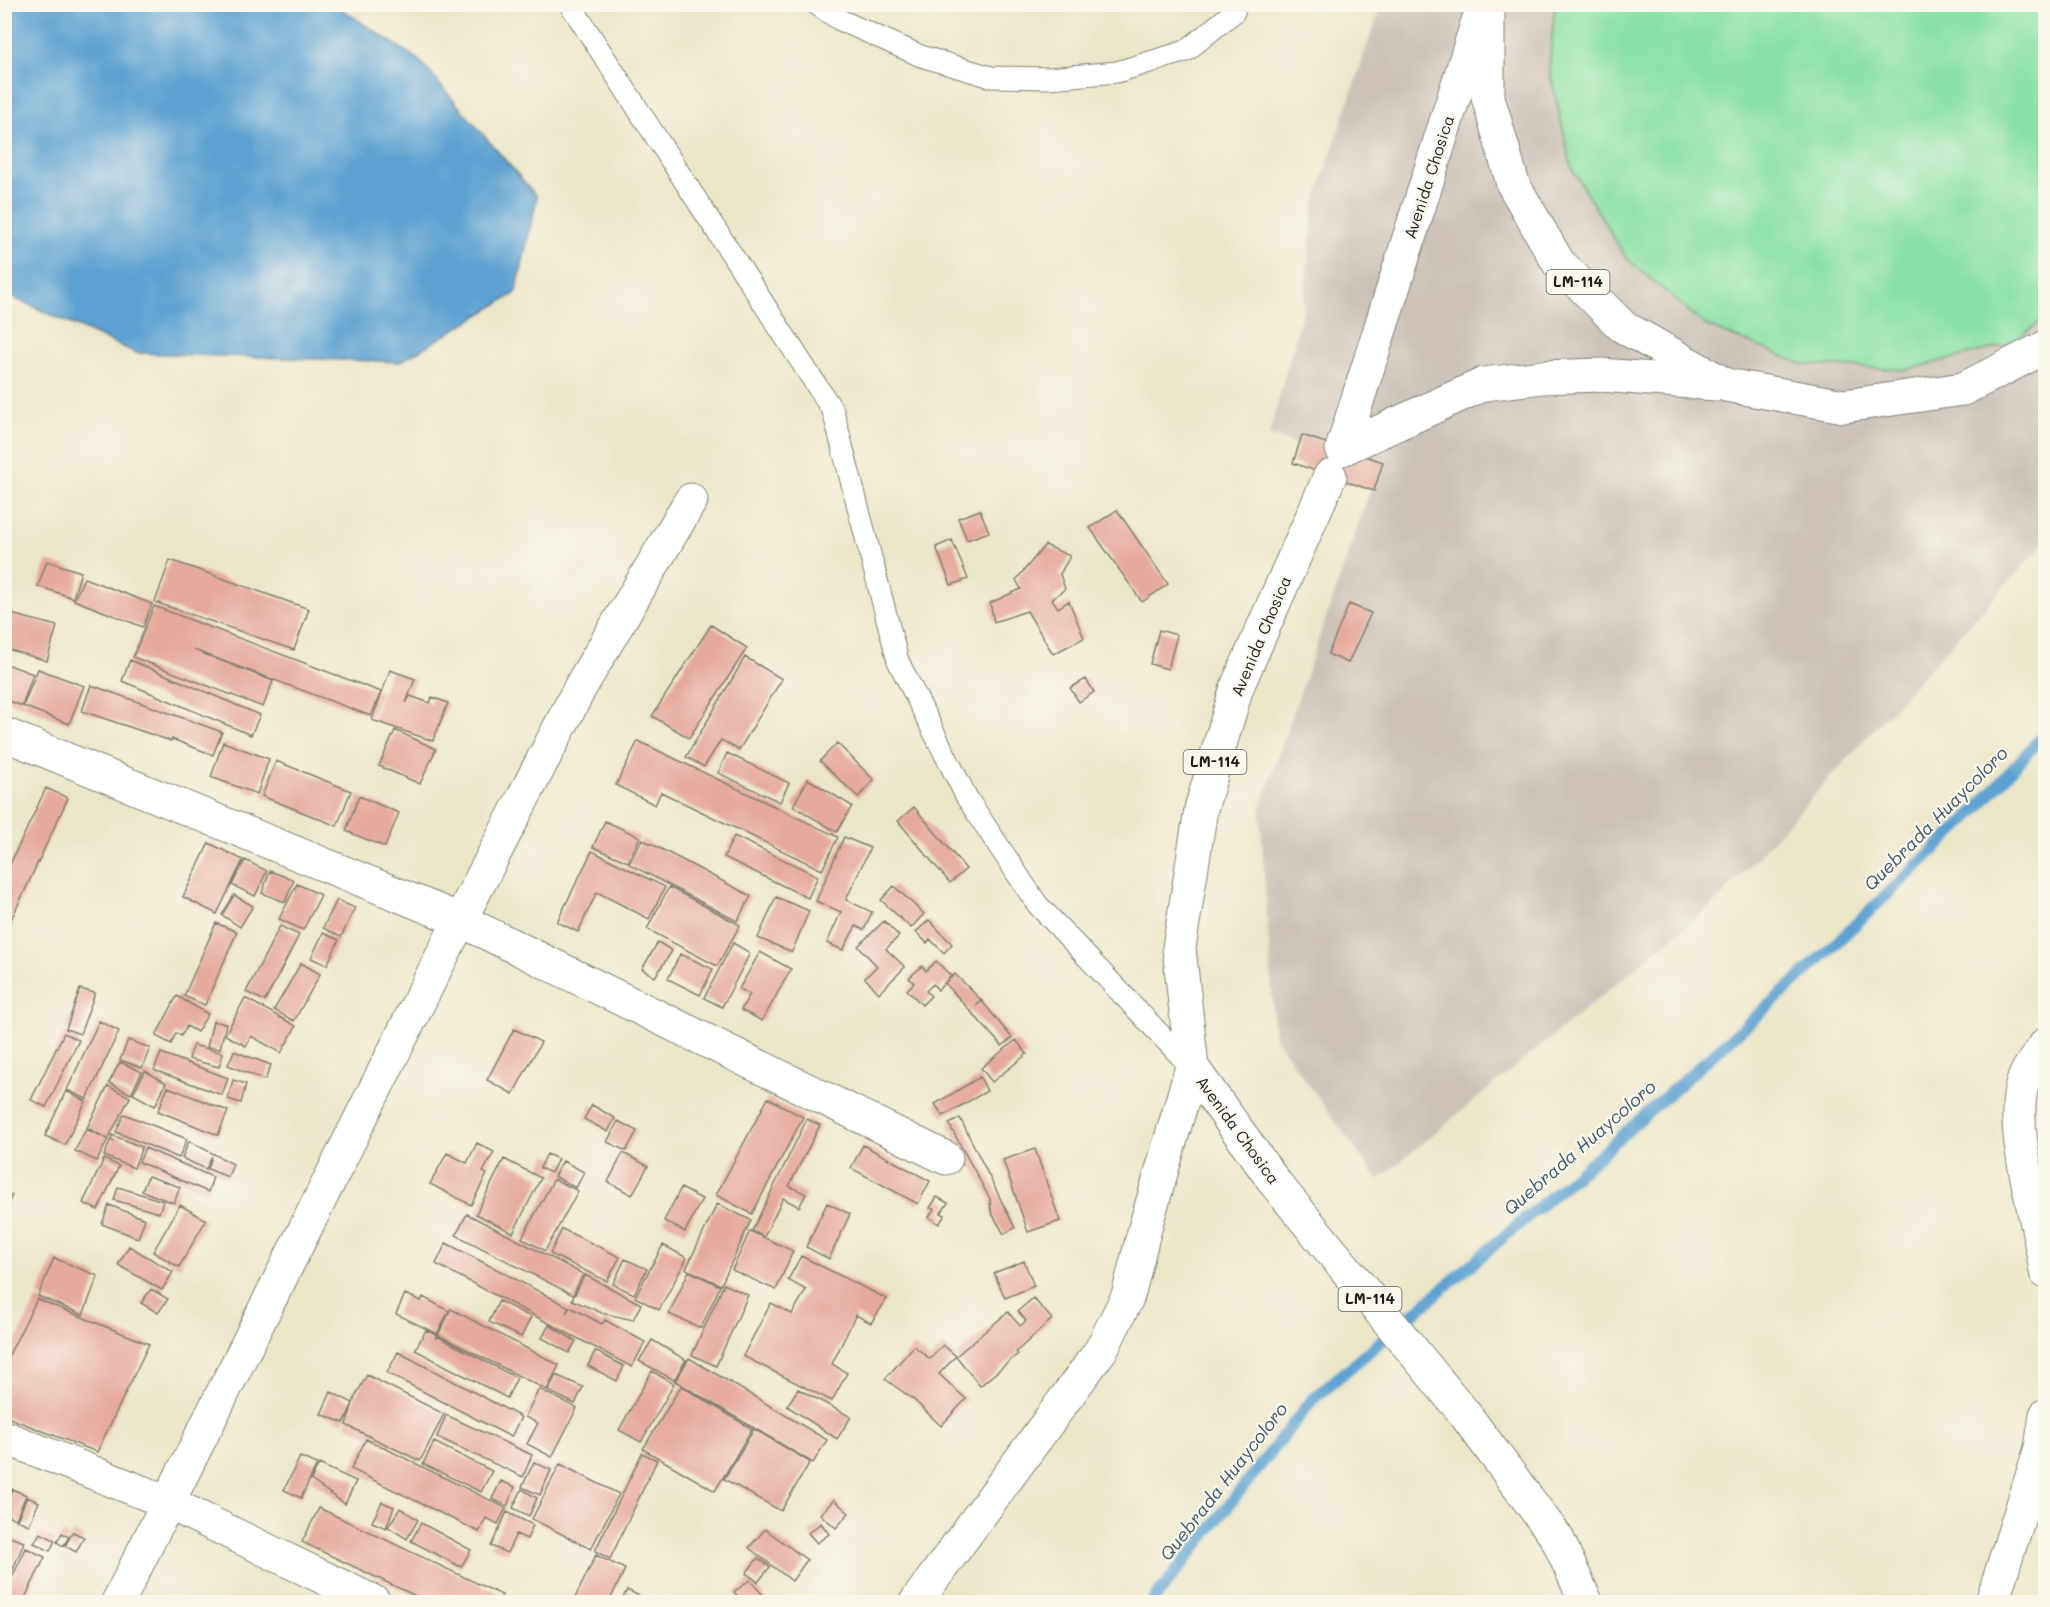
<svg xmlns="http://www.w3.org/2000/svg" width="2050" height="1607" font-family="Mali,sans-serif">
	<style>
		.industrial { fill: #ccc2b9 }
		.green { fill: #88e1a5; stroke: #527e60; stroke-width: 1.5 }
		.water { fill: #5ca1d1; stroke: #3c5e76; stroke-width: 1.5 }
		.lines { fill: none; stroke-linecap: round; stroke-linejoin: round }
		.stream { stroke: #5ca1d1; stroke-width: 12 }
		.building { fill: #e5a99b }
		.lane-casing { stroke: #848172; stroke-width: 23 }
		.street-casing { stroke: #848172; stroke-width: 35 }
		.secondary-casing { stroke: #848172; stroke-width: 35 }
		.primary-casing { stroke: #848172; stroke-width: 35 }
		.lane { stroke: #fff; stroke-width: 21 }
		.street { stroke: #fff; stroke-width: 33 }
		.secondary { stroke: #fff; stroke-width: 33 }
		.primary { stroke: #fff; stroke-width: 33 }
		.labels { text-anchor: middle; stroke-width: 4.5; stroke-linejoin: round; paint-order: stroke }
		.shield { fill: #fbf7ec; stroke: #5f5e5a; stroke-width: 1.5 }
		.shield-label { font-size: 15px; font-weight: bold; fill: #1c1c1c }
		.street-label { font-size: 16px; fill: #1c1c1c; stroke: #fbf7ec }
		.water-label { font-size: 18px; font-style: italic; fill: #39586d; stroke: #fbf7ec }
	</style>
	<rect width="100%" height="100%" fill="#fbf7ec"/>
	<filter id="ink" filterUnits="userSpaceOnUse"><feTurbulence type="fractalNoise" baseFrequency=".0167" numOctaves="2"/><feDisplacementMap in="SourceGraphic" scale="12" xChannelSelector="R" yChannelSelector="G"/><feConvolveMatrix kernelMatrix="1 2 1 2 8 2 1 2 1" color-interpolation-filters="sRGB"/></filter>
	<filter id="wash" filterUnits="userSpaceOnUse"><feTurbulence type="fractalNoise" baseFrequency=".008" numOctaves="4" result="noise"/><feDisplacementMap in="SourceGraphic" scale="24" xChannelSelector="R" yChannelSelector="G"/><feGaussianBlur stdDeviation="1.35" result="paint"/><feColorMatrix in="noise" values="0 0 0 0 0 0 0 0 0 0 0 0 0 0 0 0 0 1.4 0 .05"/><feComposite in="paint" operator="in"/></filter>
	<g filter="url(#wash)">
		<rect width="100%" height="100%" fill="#ece6c9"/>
		<path class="industrial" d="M 1381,5 L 2045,5 L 2045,542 L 1719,899 L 1378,1180 L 1275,1038 L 1260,809 L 1377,470 L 1269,435 L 1303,309 L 1314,204 Z"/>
		<path class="green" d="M 1555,5 L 2045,5 L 2045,319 L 2007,345 L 1906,370 L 1802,364 L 1705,325 L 1626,258 L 1572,169 L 1549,69 Z"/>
		<path class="water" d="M 5,4 L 335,5 L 419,60 L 537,197 L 516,293 L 400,362 L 136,353 L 5,294 Z"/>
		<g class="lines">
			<path class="stream" d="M 1152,1602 L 1312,1400 L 1600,1155 L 1796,981 L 1974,812 L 2046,732"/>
		</g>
		<g id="blocks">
			<path class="building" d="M 1302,435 L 1383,462 L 1374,491 L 1293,463 Z
				M 980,510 L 989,532 L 967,540 L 958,518 Z
				M 1117,510 L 1168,584 L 1142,602 L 1090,528 Z
				M 952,540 L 968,579 L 951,585 L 936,547 Z
				M 1045,545 L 1070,556 L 1060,574 L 1065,589 L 1052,599 L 1058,608 L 1069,601 L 1084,638 L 1053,654 L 1027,611 L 994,622 L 990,603 L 1021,589 L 1016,580 Z
				M 170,560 L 309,609 L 294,650 L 155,602 Z
				M 47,561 L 81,572 L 73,598 L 38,586 Z
				M 84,578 L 152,604 L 143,627 L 74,600 Z
				M 1349,604 L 1371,613 L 1348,663 L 1328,654 Z
				M 154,606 L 381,692 L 371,716 L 194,650 L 273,681 L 263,707 L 133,657 Z
				M 4,612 L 57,626 L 47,661 L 4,648 Z
				M 711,625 L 747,648 L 689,738 L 652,716 Z
				M 1159,630 L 1177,635 L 1168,669 L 1150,664 Z
				M 745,657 L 782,679 L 739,750 L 721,740 L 704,767 L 686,757 Z
				M 130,660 L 260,715 L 251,735 L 122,681 Z
				M 4,663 L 33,674 L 22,706 L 4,699 Z
				M 38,669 L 84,686 L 69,724 L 23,706 Z
				M 390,670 L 415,679 L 406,703 L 410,696 L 430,703 L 432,697 L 448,703 L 433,741 L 372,720 Z
				M 1086,679 L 1094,692 L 1079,702 L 1070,688 Z
				M 91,685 L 222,732 L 213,755 L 172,739 L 171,741 L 82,711 Z
				M 395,730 L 436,749 L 420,784 L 379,766 Z
				M 638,741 L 838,837 L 822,870 L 661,792 L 655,805 L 616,785 Z
				M 223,742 L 269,759 L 257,794 L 211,777 Z
				M 837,743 L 874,780 L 858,797 L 820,761 Z
				M 727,753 L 789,783 L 780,802 L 718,773 Z
				M 276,761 L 351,791 L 337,826 L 262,796 Z
				M 808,779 L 852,806 L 837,832 L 793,806 Z
				M 46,788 L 68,798 L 4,935 L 4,877 Z
				M 359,796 L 399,813 L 385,847 L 346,831 Z
				M 914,807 L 966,869 L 950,883 L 898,821 Z
				M 605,821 L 640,837 L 628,862 L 593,847 Z
				M 734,836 L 818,876 L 808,898 L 724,857 Z
				M 844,837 L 870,848 L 846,900 L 872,912 L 864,930 L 856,926 L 843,950 L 827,943 L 841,912 L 816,901 Z
				M 642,839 L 751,896 L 737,921 L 629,864 Z
				M 209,843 L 243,860 L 217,914 L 183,897 Z
				M 592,851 L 665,887 L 649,919 L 597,892 L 578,932 L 557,922 Z
				M 245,860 L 267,871 L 255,896 L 232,885 Z
				M 270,871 L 294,880 L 285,902 L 262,893 Z
				M 297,884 L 321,895 L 303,930 L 279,919 Z
				M 894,886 L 924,914 L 911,928 L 881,900 Z
				M 669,887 L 740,925 L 717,966 L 647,929 Z
				M 234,895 L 253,906 L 240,927 L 222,915 Z
				M 776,897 L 809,911 L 792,952 L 758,938 Z
				M 337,900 L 355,908 L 341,937 L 323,928 Z
				M 929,920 L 952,944 L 944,953 L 930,939 L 927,943 L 916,932 Z
				M 884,921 L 899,936 L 886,949 L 905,967 L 879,993 L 865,978 L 877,966 L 858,946 Z
				M 216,923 L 237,932 L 205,1005 L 184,996 Z
				M 280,926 L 299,935 L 265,1001 L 246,992 Z
				M 323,933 L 339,940 L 327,965 L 311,958 Z
				M 658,942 L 672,951 L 655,977 L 642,969 Z
				M 733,943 L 750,953 L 722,1007 L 704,998 Z
				M 760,952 L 791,969 L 762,1021 L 741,1010 L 750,994 L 739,989 Z
				M 680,954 L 713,969 L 700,995 L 668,979 Z
				M 936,961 L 951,976 L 938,990 L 933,984 L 926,991 L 931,996 L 922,1005 L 907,990 L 914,983 L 909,978 L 922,966 L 926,971 Z
				M 301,963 L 320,974 L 294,1021 L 274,1010 Z
				M 955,974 L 981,1000 L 976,1006 L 982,1001 L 1012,1038 L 1002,1046 L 945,983 Z
				M 80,989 L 95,993 L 80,1034 L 66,1029 Z
				M 177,996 L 208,1014 L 197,1032 L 187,1026 L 181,1036 L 176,1033 L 171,1044 L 156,1036 Z
				M 245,998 L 296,1026 L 281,1053 L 251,1036 L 246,1046 L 225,1035 Z
				M 99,1021 L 119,1031 L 87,1099 L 67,1090 Z
				M 213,1021 L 226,1024 L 220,1049 L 207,1047 Z
				M 514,1029 L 541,1042 L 513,1094 L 487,1080 Z
				M 64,1033 L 79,1040 L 46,1107 L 31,1100 Z
				M 128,1040 L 150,1048 L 142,1068 L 120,1060 Z
				M 1016,1040 L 1027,1054 L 992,1082 L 981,1068 Z
				M 193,1045 L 223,1053 L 219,1067 L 189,1059 Z
				M 234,1051 L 271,1065 L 265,1080 L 228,1065 Z
				M 161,1053 L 228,1078 L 222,1095 L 154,1070 Z
				M 120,1062 L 142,1072 L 131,1094 L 109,1083 Z
				M 145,1071 L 166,1083 L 155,1106 L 133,1094 Z
				M 980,1077 L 987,1091 L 943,1116 L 935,1104 Z
				M 233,1080 L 246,1084 L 241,1103 L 228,1099 Z
				M 108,1086 L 130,1097 L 108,1139 L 87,1128 Z
				M 168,1087 L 228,1111 L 218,1135 L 158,1111 Z
				M 66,1091 L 86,1101 L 65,1145 L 45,1136 Z
				M 768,1098 L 803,1117 L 752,1214 L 716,1195 Z
				M 592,1105 L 615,1118 L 608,1132 L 584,1119 Z
				M 124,1114 L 187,1139 L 179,1158 L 116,1132 Z
				M 960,1118 L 1015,1228 L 1004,1234 L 991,1212 L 990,1199 L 949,1124 Z
				M 807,1119 L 820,1125 L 789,1186 L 806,1194 L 799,1207 L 783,1198 L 764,1237 L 752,1231 Z
				M 618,1121 L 637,1131 L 626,1151 L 607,1142 Z
				M 86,1129 L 108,1139 L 97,1161 L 75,1151 Z
				M 112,1135 L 142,1147 L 134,1168 L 104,1156 L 110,1141 L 114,1141 L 111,1140 Z
				M 189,1141 L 233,1164 L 228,1177 L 208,1169 L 212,1156 L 206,1169 L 182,1158 Z
				M 477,1143 L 494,1152 L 483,1172 L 487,1174 L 471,1205 L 430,1184 L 447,1153 L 467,1163 Z
				M 863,1145 L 930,1181 L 918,1204 L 851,1168 Z
				M 145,1148 L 213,1177 L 208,1192 L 139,1162 Z
				M 1035,1149 L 1060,1221 L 1028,1232 L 1003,1160 Z
				M 623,1153 L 648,1166 L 632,1195 L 608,1182 Z
				M 547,1154 L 558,1159 L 551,1173 L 540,1168 Z
				M 104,1159 L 119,1166 L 98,1210 L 83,1203 Z
				M 504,1159 L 541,1178 L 513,1233 L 476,1214 Z
				M 563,1161 L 584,1172 L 576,1188 L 554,1176 Z
				M 148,1176 L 180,1187 L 174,1203 L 142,1191 Z
				M 554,1179 L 578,1191 L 545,1251 L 522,1238 Z
				M 118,1187 L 163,1201 L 159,1213 L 114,1200 Z
				M 681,1188 L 702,1199 L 685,1232 L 664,1221 Z
				M 4,1191 L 12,1195 L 4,1212 Z
				M 937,1197 L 948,1203 L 941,1213 L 945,1215 L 939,1224 L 929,1217 L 934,1209 L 930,1208 Z
				M 827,1203 L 850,1214 L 829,1259 L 806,1247 Z
				M 717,1204 L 751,1220 L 721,1285 L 686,1269 Z
				M 109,1205 L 145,1219 L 138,1238 L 102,1224 Z
				M 180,1205 L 206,1220 L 179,1267 L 153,1252 Z
				M 467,1214 L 583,1274 L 573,1295 L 456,1235 Z
				M 562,1229 L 620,1257 L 607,1281 L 550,1254 Z
				M 750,1231 L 793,1251 L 776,1290 L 732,1270 Z
				M 446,1243 L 569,1307 L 566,1313 L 570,1307 L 602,1324 L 605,1320 L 645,1342 L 632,1367 L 436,1264 Z
				M 663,1245 L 687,1258 L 659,1310 L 635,1297 Z
				M 129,1246 L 173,1272 L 162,1290 L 118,1265 Z
				M 801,1256 L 887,1299 L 871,1323 L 856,1315 L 832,1364 L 847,1373 L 832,1401 L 743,1356 L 771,1303 L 792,1314 L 806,1290 L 788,1280 Z
				M 54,1258 L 98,1276 L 83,1315 L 38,1296 Z
				M 625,1259 L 647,1269 L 634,1294 L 613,1284 Z
				M 1024,1261 L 1034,1286 L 1005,1298 L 994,1273 Z
				M 689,1271 L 720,1286 L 701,1328 L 669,1314 Z
				M 585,1275 L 641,1304 L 633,1320 L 602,1313 L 572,1300 Z
				M 724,1284 L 748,1295 L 716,1366 L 692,1355 Z
				M 151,1289 L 168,1299 L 158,1313 L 141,1303 Z
				M 405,1294 L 421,1301 L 423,1297 L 449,1311 L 437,1334 L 396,1314 Z
				M 1033,1298 L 1052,1319 L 1016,1352 L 1018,1354 L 980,1386 L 956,1356 L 939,1374 L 966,1399 L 941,1426 L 914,1400 L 885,1379 L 914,1346 L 930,1359 L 943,1345 L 956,1356 L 1008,1312 L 1020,1326 L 1026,1321 L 1018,1311 Z
				M 37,1299 L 149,1344 L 97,1452 L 4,1416 L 4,1365 Z
				M 499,1301 L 531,1317 L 521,1337 L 489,1322 Z
				M 451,1309 L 559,1365 L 547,1390 L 438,1335 Z
				M 549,1325 L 576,1341 L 569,1353 L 542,1338 Z
				M 426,1330 L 437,1335 L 435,1339 L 437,1336 L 517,1378 L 507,1398 L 415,1350 Z
				M 652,1340 L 686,1360 L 674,1380 L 639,1361 Z
				M 595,1351 L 624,1366 L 617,1381 L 588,1366 Z
				M 398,1352 L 521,1417 L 511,1437 L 387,1373 Z
				M 689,1358 L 827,1440 L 813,1463 L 675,1381 Z
				M 652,1371 L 674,1384 L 641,1442 L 619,1430 Z
				M 367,1375 L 444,1414 L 420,1461 L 346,1425 L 355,1397 Z
				M 556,1375 L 583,1387 L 575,1404 L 548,1391 Z
				M 681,1386 L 752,1429 L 715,1491 L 643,1449 Z
				M 539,1389 L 577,1408 L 552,1457 L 527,1444 L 538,1423 L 525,1417 Z
				M 798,1389 L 851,1417 L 837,1439 L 787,1406 Z
				M 331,1392 L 353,1403 L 344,1423 L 321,1414 Z
				M 446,1415 L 532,1455 L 523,1477 L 437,1437 Z
				M 754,1429 L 810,1462 L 781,1511 L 724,1479 Z
				M 366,1439 L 506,1508 L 498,1524 L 486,1518 L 479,1532 L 351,1469 Z
				M 434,1442 L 492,1471 L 481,1492 L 423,1464 Z
				M 642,1453 L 657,1460 L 610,1559 L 595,1551 Z
				M 300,1457 L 317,1464 L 301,1498 L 284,1490 Z
				M 534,1462 L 551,1470 L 540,1495 L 522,1487 Z
				M 319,1464 L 356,1481 L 345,1504 L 311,1480 Z
				M 560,1464 L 619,1494 L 591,1549 L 532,1519 Z
				M 501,1481 L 515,1487 L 507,1506 L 492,1499 Z
				M 12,1489 L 26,1495 L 16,1519 L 4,1514 Z
				M 522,1489 L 537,1498 L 529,1516 L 513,1508 Z
				M 27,1497 L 39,1502 L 29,1525 L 17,1520 Z
				M 834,1500 L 849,1513 L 836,1528 L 820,1514 Z
				M 382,1502 L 394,1507 L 386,1528 L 372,1522 Z
				M 319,1508 L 502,1595 L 499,1602 L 428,1602 L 302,1542 Z
				M 400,1508 L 418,1520 L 407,1539 L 388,1527 Z
				M 507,1512 L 533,1525 L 527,1539 L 516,1534 L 507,1553 L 491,1546 Z
				M 421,1523 L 471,1550 L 461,1567 L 411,1541 Z
				M 821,1523 L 829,1534 L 817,1543 L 808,1533 Z
				M 765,1529 L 807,1560 L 792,1581 L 749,1548 Z
				M 73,1532 L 84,1537 L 76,1552 L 65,1546 Z
				M 40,1533 L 55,1540 L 50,1551 L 34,1543 Z
				M 62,1533 L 69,1537 L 63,1546 L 57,1542 Z
				M 4,1535 L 24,1542 L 10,1577 L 4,1575 Z
				M 26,1548 L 45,1557 L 23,1602 L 7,1602 L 4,1601 L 4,1595 Z
				M 596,1555 L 625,1569 L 609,1602 L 573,1602 Z
				M 758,1558 L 770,1567 L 758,1582 L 746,1573 Z
				M 750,1580 L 769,1602 L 743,1602 L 734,1592 Z
				M 627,1590 L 652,1602 L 621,1602 Z"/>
		</g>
	</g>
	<g filter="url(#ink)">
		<use href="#blocks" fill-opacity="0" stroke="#848172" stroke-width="1.5"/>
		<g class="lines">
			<defs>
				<path id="lane" d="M 570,4 L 833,411 L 898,661 L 967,798 L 1037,904 L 1191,1067
					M 816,4 L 840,20 L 921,56 L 991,77 L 1049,78 L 1117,72 L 1186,51 L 1234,12 L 1236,4"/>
				<path id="street" d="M 4,734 L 460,920 L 946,1158
					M 460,920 L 582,684 L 691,500
					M 2046,1044 C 2039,1055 2028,1067 2024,1079 C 2006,1128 2040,1218 2046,1272
					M 4,1437 L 169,1503 L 374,1602
					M 1992,1602 L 2041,1448 L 2046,1415"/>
				<path id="secondary" d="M 118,1602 L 460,920
					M 916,1602 L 1101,1350 L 1128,1296 L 1145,1228 L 1192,1067"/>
				<path id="primary" d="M 1488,4 L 1488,97 L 1513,184 L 1558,262 L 1622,326 L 1726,385 L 1844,406 L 1963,389 L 2046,347
					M 1342,449 L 1478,21
					M 1342,449 L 1484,384 L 1542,377 L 1601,375 L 1715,384
					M 1330,476 L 1237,687 L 1201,809 L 1179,948 L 1192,1067 L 1276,1184 L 1464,1413 L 1557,1538 L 1586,1602"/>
			</defs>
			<use href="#lane" class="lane-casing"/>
			<use href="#street" class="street-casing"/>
			<use href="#secondary" class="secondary-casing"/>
			<use href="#primary" class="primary-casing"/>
			<use href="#lane" class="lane"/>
			<use href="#street" class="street"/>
			<use href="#secondary" class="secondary"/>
			<use href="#primary" class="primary"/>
		</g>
	</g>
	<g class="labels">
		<g class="shield">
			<rect x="1546.5" y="270" width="63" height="24" rx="4.5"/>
			<rect x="1183.5" y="750" width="63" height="24" rx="4.5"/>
			<rect x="1338.5" y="1287" width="63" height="24" rx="4.5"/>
		</g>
		<g class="shield-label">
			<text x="1578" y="287">LM-114</text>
			<text x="1215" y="767">LM-114</text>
			<text x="1370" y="1304">LM-114</text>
		</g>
		<g class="street-label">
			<text transform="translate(1429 177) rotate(-72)" y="6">Avenida Chosica</text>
			<text transform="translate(1261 636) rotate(-67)" y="6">Avenida Chosica</text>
			<text transform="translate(1238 1130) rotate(54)" y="6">Avenida Chosica</text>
		</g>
		<g class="water-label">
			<text transform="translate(1936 819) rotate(-45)" y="6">Quebrada Huaycoloro</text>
			<text transform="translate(1580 1148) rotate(-41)" y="6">Quebrada Huaycoloro</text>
			<text transform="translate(1224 1482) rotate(-52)" y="6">Quebrada Huaycoloro</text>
		</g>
	</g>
	<rect width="2050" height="1607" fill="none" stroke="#fbf7ec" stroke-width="24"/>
</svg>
